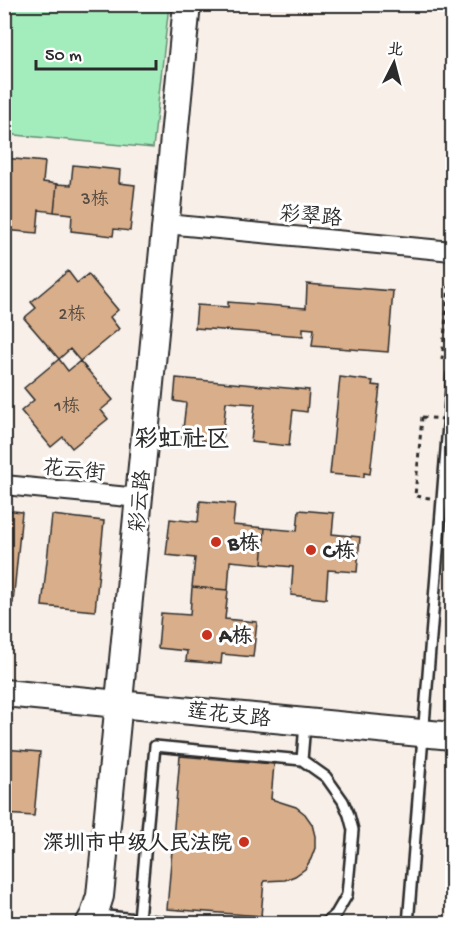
<svg xmlns="http://www.w3.org/2000/svg" width="457" height="928" font-family="'Gochi Hand','LXGW WenKai TC',sans-serif">
	<style>
		.green { fill: #a3edbc; stroke: #678c74; stroke-width: 1.5 }
		.building { fill: #d9ae8a; stroke: #2b2b2b; stroke-width: 1.5 }
		.lines { fill: none; stroke-linecap: round; stroke-linejoin: round }
		.lane-casing { stroke: #2b2b2b; stroke-width: 14 }
		.street-casing { stroke: #2b2b2b; stroke-width: 22 }
		.secondary-casing { stroke: #2b2b2b; stroke-width: 30 }
		.path { stroke: #2b2b2b; stroke-width: 3; stroke-dasharray: 4.5 4.5; stroke-linecap: butt }
		.lane { stroke: #fff; stroke-width: 9 }
		.street { stroke: #fff; stroke-width: 18 }
		.secondary { stroke: #fff; stroke-width: 26 }
		.path-bridge { stroke: #2b2b2b; stroke-width: 3; stroke-dasharray: 4.5 4.5; stroke-linecap: butt }
		.poi-dot { fill: #c8321e; stroke: #fff; stroke-width: 2 }
		.labels { text-anchor: middle; stroke-width: 6; stroke-linejoin: round; paint-order: stroke }
		.number-label { font-size: 18px; fill: #564c43 }
		.street-label { font-size: 21px; fill: #2b2b2b; stroke: #fff }
		.poi-label { font-size: 21px; font-weight: bold; fill: #2b2b2b; stroke: #fff; text-anchor: start }
		.quarter-label { font-size: 24px; font-weight: bold; fill: #2b2b2b; stroke: #fff }
	</style>
	<rect width="100%" height="100%" fill="#f7efe8"/>
	<filter id="ink" filterUnits="userSpaceOnUse"><feTurbulence type="fractalNoise" baseFrequency=".0167" numOctaves="2"/><feDisplacementMap in="SourceGraphic" scale="12" xChannelSelector="R" yChannelSelector="G"/><feConvolveMatrix kernelMatrix="1 2 1 2 8 2 1 2 1" color-interpolation-filters="sRGB"/></filter>
	<g filter="url(#ink)">
		<path class="green" d="M 4,5 L 169,5 L 153,148 L 5,134 Z"/>
		<path class="building" d="M 4,158 L 45,162 L 43,182 L 57,184 L 54,212 L 39,210 L 37,233 L 4,230 Z
			M 73,165 L 120,170 L 119,183 L 135,185 L 130,231 L 114,229 L 113,236 L 71,231 L 72,214 L 54,212 L 57,184 L 71,185 Z
			M 68,271 L 77,283 L 88,274 L 118,310 L 110,317 L 119,329 L 80,361 L 70,349 L 59,359 L 24,318 L 36,308 L 31,302 Z
			M 307,284 L 393,291 L 388,352 L 312,346 L 314,329 L 303,328 L 303,336 L 195,328 L 197,305 L 228,307 L 228,302 L 306,308 Z
			M 59,359 L 68,371 L 80,361 L 113,400 L 101,410 L 108,419 L 72,448 L 63,437 L 51,447 L 21,411 L 34,400 L 24,388 Z
			M 340,377 L 373,381 L 372,385 L 380,386 L 370,474 L 364,473 L 364,477 L 330,474 Z
			M 176,378 L 309,390 L 307,412 L 293,410 L 289,446 L 251,442 L 255,404 L 226,402 L 222,442 L 182,438 L 186,403 L 174,401 Z
			M 200,501 L 235,504 L 233,525 L 265,528 L 262,564 L 230,561 L 228,590 L 192,587 L 195,558 L 166,555 L 170,519 L 198,522 Z
			M 4,510 L 22,512 L 13,603 L 4,602 Z
			M 299,510 L 334,513 L 332,534 L 360,537 L 357,572 L 328,570 L 326,599 L 291,595 L 293,567 L 262,564 L 265,528 L 297,531 Z
			M 52,515 L 104,521 L 95,611 L 42,606 Z
			M 192,587 L 228,590 L 225,619 L 257,622 L 253,657 L 222,654 L 221,664 L 186,661 L 187,651 L 158,648 L 161,613 L 190,615 Z
			M 4,749 L 40,752 L 34,816 L 4,814 Z
			M 180,756 L 274,764 L 271,799 L 296,807 L 305,814 L 312,824 L 315,836 L 315,848 L 311,859 L 305,869 L 295,876 L 285,880 L 264,881 L 261,916 L 167,909 Z"/>
		<g class="lines">
			<defs>
				<path id="lane" d="M 302,760 L 305,724
					M 97,915 L 186,924
					M 139,919 L 155,746 L 302,760 L 326,777 L 343,801 L 349,815 L 353,830 L 347,895 L 336,914 L 325,924
					M 408,924 L 452,375"/>
				<path id="street" d="M 166,224 L 452,251
					M 4,485 L 139,498"/>
				<path id="secondary" d="M 4,693 L 452,736
					M 89,924 L 94,915 L 100,896 L 187,4"/>
			</defs>
			<use href="#lane" class="lane-casing"/>
			<use href="#street" class="street-casing"/>
			<use href="#secondary" class="secondary-casing"/>
			<path class="path" d="M 442,360 L 450,273
				M 422,417 L 415,496 L 430,498"/>
			<use href="#lane" class="lane"/>
			<use href="#street" class="street"/>
			<use href="#secondary" class="secondary"/>
			<path class="path-bridge" d="M 422,417 L 452,420"/>
		</g>
	</g>
	<g class="poi-dot">
		<circle cx="216" cy="542" r="6"/>
		<circle cx="311" cy="550" r="6"/>
		<circle cx="207" cy="635" r="6"/>
		<circle cx="244" cy="842" r="6"/>
	</g>
	<g class="labels">
		<g class="number-label">
			<text x="95" y="204">3栋</text>
			<text x="72" y="319">2栋</text>
			<text x="67" y="411">1栋</text>
		</g>
		<g class="street-label">
			<text transform="translate(311 215) rotate(5)" y="7">彩翠路</text>
			<text transform="translate(74 469) rotate(6)" y="7">花云街</text>
			<text transform="translate(139 501) rotate(-84)" y="7">彩云路</text>
			<text transform="translate(229 714) rotate(6)" y="7">莲花支路</text>
		</g>
		<g class="poi-label">
			<text x="228" y="549">B栋</text>
			<text x="323" y="557">C栋</text>
			<text x="219" y="642">A栋</text>
			<text x="232" y="849" text-anchor="end">深圳市中级人民法院</text>
		</g>
		<g class="quarter-label">
			<text x="182" y="446">彩虹社区</text>
		</g>
	</g>
	<rect width="457" height="928" fill="none" stroke="#fff" stroke-width="24"/>
	<rect x="12" y="12" width="433" height="904" fill="none" stroke="#2b2b2b" stroke-width="2" filter="url(#ink)"/>
	<g transform="translate(394 63) rotate(6)" stroke="#ffffff" stroke-width="4.5" paint-order="stroke">
	<path d="M0-4.5L10 22L0 15L-10 22Z" fill="#2b2b2b"/>
	<text y="-9" font-size="16" font-weight="bold" text-anchor="middle" fill="#2b2b2b">北</text>
	</g>
	<path d="M36 60v9h120v-9" fill="none" stroke="#2b2b2b" stroke-width="3"/>
	<text x="45" y="60" font-size="18" fill="#2b2b2b" stroke="#ffffff" stroke-width="4.5" paint-order="stroke">50 m</text>
</svg>
